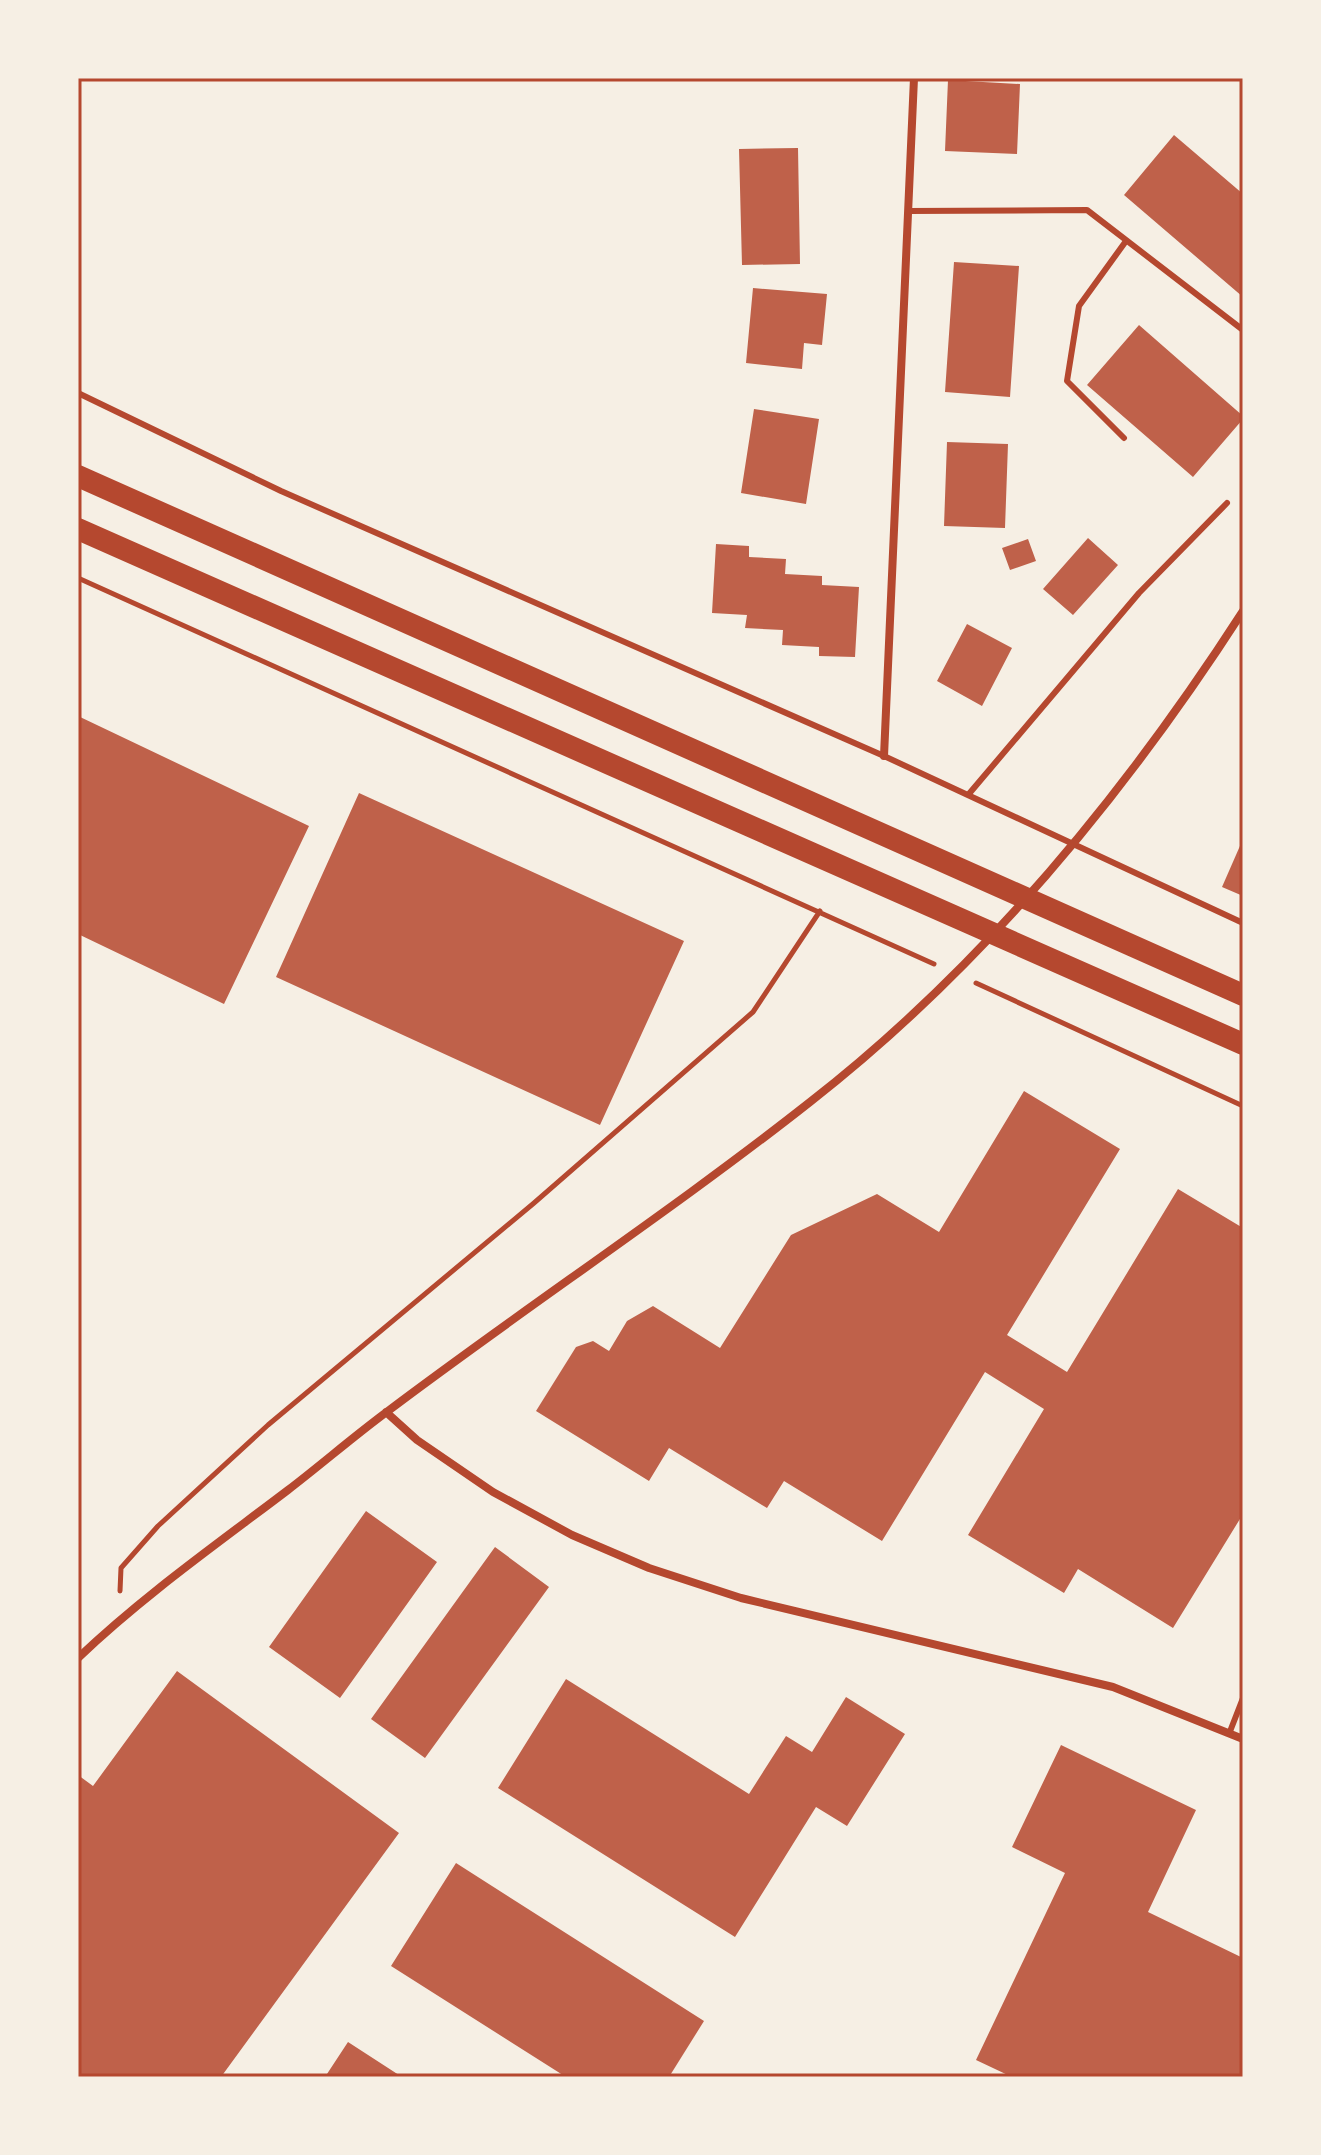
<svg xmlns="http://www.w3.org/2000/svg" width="1321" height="2155" font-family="Mulish,sans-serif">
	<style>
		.building { fill: #bf614a }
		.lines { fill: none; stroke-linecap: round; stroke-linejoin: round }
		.path { stroke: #b5482f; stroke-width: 5 }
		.service { stroke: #b5482f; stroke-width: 6 }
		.minor { stroke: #b5482f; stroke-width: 8 }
		.trunk { stroke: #b5482f; stroke-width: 22 }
		.neatline { fill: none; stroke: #b5482f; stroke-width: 3 }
	</style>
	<rect width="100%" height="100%" fill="#f6efe4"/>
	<path class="building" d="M 948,80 L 1020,84 L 1017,154 L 945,151 Z
		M 1174,135 L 1243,194 L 1243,297 L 1124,195 Z
		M 798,148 L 800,264 L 742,265 L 739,149 Z
		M 954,262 L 1019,266 L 1010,397 L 945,392 Z
		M 753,288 L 827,294 L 822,345 L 804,343 L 802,369 L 746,363 Z
		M 1139,325 L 1243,416 L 1243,419 L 1193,477 L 1087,385 Z
		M 754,409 L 819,419 L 806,504 L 741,493 Z
		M 947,442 L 1008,444 L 1005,528 L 944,526 Z
		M 1088,538 L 1118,565 L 1073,615 L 1043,589 Z
		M 1028,539 L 1036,561 L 1010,570 L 1002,548 Z
		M 716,544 L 749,546 L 749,557 L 786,559 L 785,574 L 822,576 L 822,585 L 859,587 L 855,657 L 819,656 L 819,647 L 782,645 L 783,630 L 745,628 L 747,615 L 712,613 Z
		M 967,624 L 1012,648 L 982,706 L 937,681 Z
		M 78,716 L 309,826 L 224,1004 L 78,934 Z
		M 359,793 L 684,941 L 600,1125 L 276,977 Z
		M 1243,839 L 1243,896 L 1222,887 Z
		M 1024,1091 L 1120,1149 L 1007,1335 L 1067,1372 L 1178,1189 L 1243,1228 L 1243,1514 L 1173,1628 L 1078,1569 L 1064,1593 L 968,1535 L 1044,1409 L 985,1372 L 882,1541 L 784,1481 L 767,1508 L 669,1448 L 649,1481 L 536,1411 L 576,1347 L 593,1341 L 609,1351 L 627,1321 L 653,1306 L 720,1348 L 791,1235 L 877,1194 L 939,1232 Z
		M 366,1511 L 437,1562 L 340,1698 L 269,1647 Z
		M 495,1547 L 549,1587 L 425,1758 L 371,1719 Z
		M 177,1671 L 399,1833 L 221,2077 L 78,2077 L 78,1775 L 93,1786 Z
		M 566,1679 L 749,1794 L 786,1736 L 812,1752 L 846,1697 L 905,1734 L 847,1826 L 816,1807 L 735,1937 L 498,1788 Z
		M 1061,1745 L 1196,1810 L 1148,1912 L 1243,1958 L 1243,2077 L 1012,2077 L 976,2060 L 1065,1873 L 1012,1847 Z
		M 456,1863 L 704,2021 L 669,2077 L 566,2077 L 391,1966 Z
		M 348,2042 L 402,2077 L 325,2077 Z"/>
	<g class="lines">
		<path class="path" d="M 78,578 L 934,964
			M 976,983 L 1243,1106
			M 120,1591 L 121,1568 L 158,1526 L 268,1425 L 534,1203 L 753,1012 L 820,911"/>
		<path class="service" d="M 908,211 L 1087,210 L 1243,330
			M 78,393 L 281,491 L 884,756 L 1243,923
			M 1124,438 L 1067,381 L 1079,306 L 1126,241
			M 968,795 L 1139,593 L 1227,503
			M 1229,1734 L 1243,1698"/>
		<path class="minor" d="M 884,756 L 914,78
			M 386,1412 L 417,1440 L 493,1492 L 572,1535 L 649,1568 L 741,1598 L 1113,1687 L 1243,1739
			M 78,1658 C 143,1596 217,1544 288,1490 C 322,1464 354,1436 388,1411 C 527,1306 673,1210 810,1102 C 983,967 1125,794 1243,611"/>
		<path class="trunk" d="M 78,476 L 1243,995
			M 78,529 L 1243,1044"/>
	</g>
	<rect width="1321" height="2155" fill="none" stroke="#f6efe4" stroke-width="160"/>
	<rect x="80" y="80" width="1161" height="1995" class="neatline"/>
</svg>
